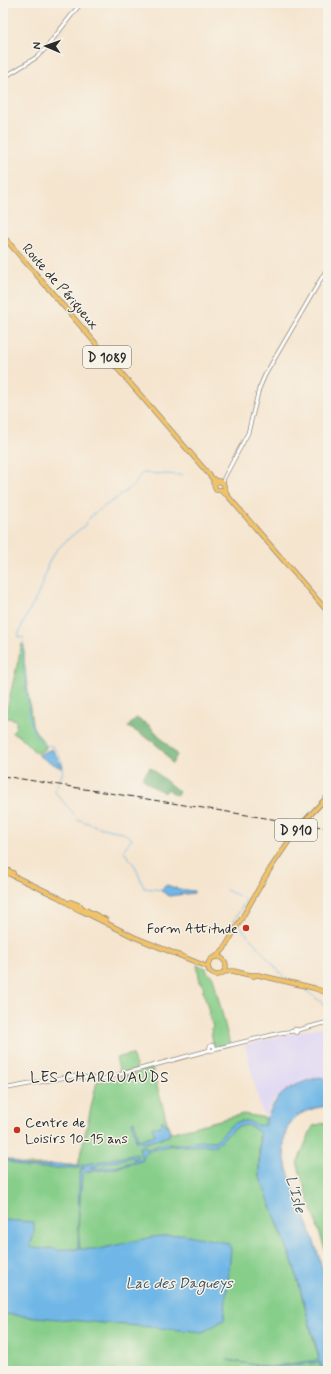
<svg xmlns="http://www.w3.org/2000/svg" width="331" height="1374" font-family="Mynerve,sans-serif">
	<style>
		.built { fill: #ded5f5 }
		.green { fill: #86ce89; stroke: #587c5a }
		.forest { fill: #6cb175; stroke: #4c6e50 }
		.water { fill: #70b7e7; stroke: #4e7189; fill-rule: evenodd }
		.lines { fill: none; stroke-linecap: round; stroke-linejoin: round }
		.stream { stroke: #70b7e7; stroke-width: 1 }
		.minor-casing { stroke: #90887d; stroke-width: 4.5 }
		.major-casing { stroke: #90887d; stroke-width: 5.5 }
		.minor { stroke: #fff; stroke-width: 3 }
		.major { stroke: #f1c369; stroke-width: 4 }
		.rail { stroke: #2b2b2b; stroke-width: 1; stroke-dasharray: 6 3; stroke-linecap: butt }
		.major-bridge-casing { stroke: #90887d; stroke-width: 5.5; stroke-linecap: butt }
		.major-bridge { stroke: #f1c369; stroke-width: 4 }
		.poi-dot { fill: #c8321e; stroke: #f7f3e8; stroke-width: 1.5 }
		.labels { text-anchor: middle; stroke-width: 3; stroke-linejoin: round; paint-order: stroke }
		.shield { fill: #f7f3e8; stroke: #686764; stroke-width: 1 }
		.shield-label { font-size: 13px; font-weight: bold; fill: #2b2b2b }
		.street-label { font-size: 14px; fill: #2b2b2b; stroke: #f7f3e8 }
		.poi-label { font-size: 14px; fill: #2b2b2b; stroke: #f7f3e8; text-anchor: end }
		.neighbourhood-label { font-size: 15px; letter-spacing: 1px; fill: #2b2b2b; stroke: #f7f3e8 }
		.water-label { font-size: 15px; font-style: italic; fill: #405563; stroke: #f7f3e8 }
	</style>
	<rect width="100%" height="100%" fill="#f7f3e8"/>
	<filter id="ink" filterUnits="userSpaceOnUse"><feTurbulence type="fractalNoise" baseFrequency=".025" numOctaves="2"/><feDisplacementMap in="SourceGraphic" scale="8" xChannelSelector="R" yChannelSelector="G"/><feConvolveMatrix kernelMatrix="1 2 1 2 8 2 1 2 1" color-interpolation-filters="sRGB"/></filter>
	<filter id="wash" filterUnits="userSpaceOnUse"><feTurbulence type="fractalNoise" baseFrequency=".012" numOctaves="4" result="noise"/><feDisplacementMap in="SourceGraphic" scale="16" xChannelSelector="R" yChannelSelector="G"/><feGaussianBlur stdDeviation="0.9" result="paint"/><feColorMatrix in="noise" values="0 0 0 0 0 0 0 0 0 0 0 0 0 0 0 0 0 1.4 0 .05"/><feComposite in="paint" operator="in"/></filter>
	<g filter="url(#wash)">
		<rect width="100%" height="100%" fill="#f5e5cf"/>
		<path class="built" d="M 328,1025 L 328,1078 L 319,1077 L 286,1090 L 275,1099 L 269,1108 L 266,1118 L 260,1106 L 245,1045 L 293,1033 L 297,1035 L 300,1032 Z"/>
		<path class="green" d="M 22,644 L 24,645 L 24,662 L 32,724 C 35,734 45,741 46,748 L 37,754 L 18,735 L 12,733 L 16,727 L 16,720 L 5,717 Z
			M 197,965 L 206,968 L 207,972 L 213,977 L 230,1045 L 216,1048 L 213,1044 L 211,1028 L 213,1027 L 209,1015 L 208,1015 L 209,1012 L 204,993 L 202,991 L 204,991 L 202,982 L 200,982 Z
			M 132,1054 L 137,1069 L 120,1073 L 116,1058 Z
			M 152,1068 L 170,1133 L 243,1114 L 266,1118 L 259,1136 L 259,1175 L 293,1263 L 322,1371 L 3,1371 L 3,1157 L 24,1165 L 78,1165 L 97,1081 L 115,1079 Z
			M 328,1122 L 328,1259 L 297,1163 L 313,1126 Z"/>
		<path class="forest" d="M 136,718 L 149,725 L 177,755 L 172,764 C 162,745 146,737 128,727 Z
			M 150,767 L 179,792 L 177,795 L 173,794 L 168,789 L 165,793 L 153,787 L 142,778 Z"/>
		<path class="water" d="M 52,749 L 63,767 L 61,768 L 39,756 L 40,754 Z
			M 167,885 C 177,889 184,890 194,891 L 194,893 L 169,896 L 160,890 Z
			M 319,1077 L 328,1079 L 328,1106 C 252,1114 294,1186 309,1227 C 316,1247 323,1268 327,1289 C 329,1297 328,1307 328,1316 C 328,1334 328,1353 328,1371 L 323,1371 L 320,1362 L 270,1368 L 227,1360 L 269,1367 L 318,1360 L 319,1357 L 293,1263 L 259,1175 L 260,1133 C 257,1131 253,1127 250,1126 C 236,1122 224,1139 215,1146 C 200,1143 187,1148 173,1146 L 173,1144 L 187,1144 L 200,1141 L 215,1141 C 225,1135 229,1120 246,1121 C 252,1122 257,1127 264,1125 C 274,1101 278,1092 304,1082 C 309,1080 315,1079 319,1077 Z
			M 162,1120 L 170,1129 L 169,1136 L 145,1143 L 136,1142 L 132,1122 L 134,1121 L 138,1140 L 155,1135 L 152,1127 L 161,1126 Z
			M 166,1143 L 172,1145 L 146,1152 L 142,1161 L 138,1162 L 113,1169 L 85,1172 L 82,1175 L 78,1228 L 80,1249 L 99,1249 L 152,1237 L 183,1234 L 228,1243 L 231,1249 L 224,1320 L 203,1332 L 3,1314 L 3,1220 L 34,1222 L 34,1235 L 30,1246 C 39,1252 50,1245 60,1251 L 62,1249 L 78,1249 L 79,1176 L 81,1170 L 85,1168 L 81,1168 L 82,1165 L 137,1154 L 138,1156 L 135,1157 L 136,1160 L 141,1157 L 139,1147 L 145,1146 L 145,1148 L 148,1149 ZM 133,1157 L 134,1161 L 119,1166 L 93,1169 L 90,1167 Z
			M 3,1157 L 29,1167 L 60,1164 L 70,1166 L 79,1165 L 79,1168 L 26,1168 L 3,1159 Z"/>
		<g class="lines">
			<path class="stream" d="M 118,497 L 133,486 L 142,473 L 182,475
				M 89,519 L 93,514 L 117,498
				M 85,525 L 87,522
				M 24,638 L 18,637 C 23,618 35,604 41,587 C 45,578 46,566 51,558 C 58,546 73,535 84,526
				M 23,642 L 23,659 L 29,716 L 34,734 L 43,745 L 53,746 C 61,760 67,764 60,780
				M 58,783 L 54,791 L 74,814
				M 77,819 C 85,822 93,825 102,828 C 114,831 122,830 132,839 L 123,850 L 135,866 L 144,888 L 162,890
				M 226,890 L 246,899 L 234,921
				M 240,926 L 248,936
				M 250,938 L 284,977
				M 304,989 L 328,1007"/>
		</g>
	</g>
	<g filter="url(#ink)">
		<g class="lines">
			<defs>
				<path id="minor" d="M 3,78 L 37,57 L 46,48 L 81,3
					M 223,483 L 224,478 L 248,433 L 259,389 L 265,375 L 328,267
					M 298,1030 L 328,1022
					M209.5 1048a2.5 2.5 0 1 1 5 0a2.5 2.5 0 1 1-5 0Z
					M 214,1049 L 280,1033 L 294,1031 L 295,1029 L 298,1030 L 296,1033 L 294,1031
					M 3,1089 L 72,1076 L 103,1079 L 210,1050"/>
				<path id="major" d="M 3,236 L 212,478 L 217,481
					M 213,482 L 216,490 L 223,490
					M 214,484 L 219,481 L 223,483 L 227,495
					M 221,491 L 227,495 L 328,612
					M 3,868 L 13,873
					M 3,871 L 58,897 L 79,910 L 81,909 L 81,906 L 71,902 L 70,904
					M 82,908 L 106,920
					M 80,910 L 134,937 L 208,967
					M 216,957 L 224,949 L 270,869
					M208 966a9 9 0 1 1 18 0a9 9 0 1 1-18 0Z
					M 223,972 L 233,971 L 254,976
					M 252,975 L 258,975 L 314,988
					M 313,988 L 328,993"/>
			</defs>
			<use href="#minor" class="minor-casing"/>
			<use href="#major" class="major-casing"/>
			<use href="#minor" class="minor"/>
			<use href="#major" class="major"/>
			<path class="rail" d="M 3,776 L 328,828"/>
			<defs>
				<path id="major-bridge" d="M 270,869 L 297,829 L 328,796"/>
			</defs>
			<use href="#major-bridge" class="major-bridge-casing"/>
			<use href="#major-bridge" class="major-bridge"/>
		</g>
	</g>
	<g class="poi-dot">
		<circle cx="246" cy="928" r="4"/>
		<circle cx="17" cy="1130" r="4"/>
	</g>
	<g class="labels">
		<g class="shield">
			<rect x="83" y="346" width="48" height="22" rx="3"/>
			<rect x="275" y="819" width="42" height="22" rx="3"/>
		</g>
		<g class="shield-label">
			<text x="107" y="362">D 1089</text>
			<text x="296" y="835">D 910</text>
		</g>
		<g class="street-label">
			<text transform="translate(61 286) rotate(49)" y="5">Route de Périgueux</text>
		</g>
		<g class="poi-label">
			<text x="238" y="933">Form Attitude</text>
			<text x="25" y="1127" text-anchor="start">Centre de<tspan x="25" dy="16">Loisirs 10-15 ans</tspan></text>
		</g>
		<g class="neighbourhood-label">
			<text x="100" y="1082">LES CHARRUAUDS</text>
		</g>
		<g class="water-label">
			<text transform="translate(296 1194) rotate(74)" y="5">L'Isle</text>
			<text x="179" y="1288">Lac des Dagueys</text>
		</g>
	</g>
	<rect width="331" height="1374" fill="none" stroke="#f7f3e8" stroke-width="16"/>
	<g transform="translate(46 46) rotate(272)" stroke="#f7f3e8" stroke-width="3" paint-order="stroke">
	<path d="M0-3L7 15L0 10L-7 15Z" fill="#2b2b2b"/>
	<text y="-6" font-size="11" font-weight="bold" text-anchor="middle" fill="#2b2b2b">N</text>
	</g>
</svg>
